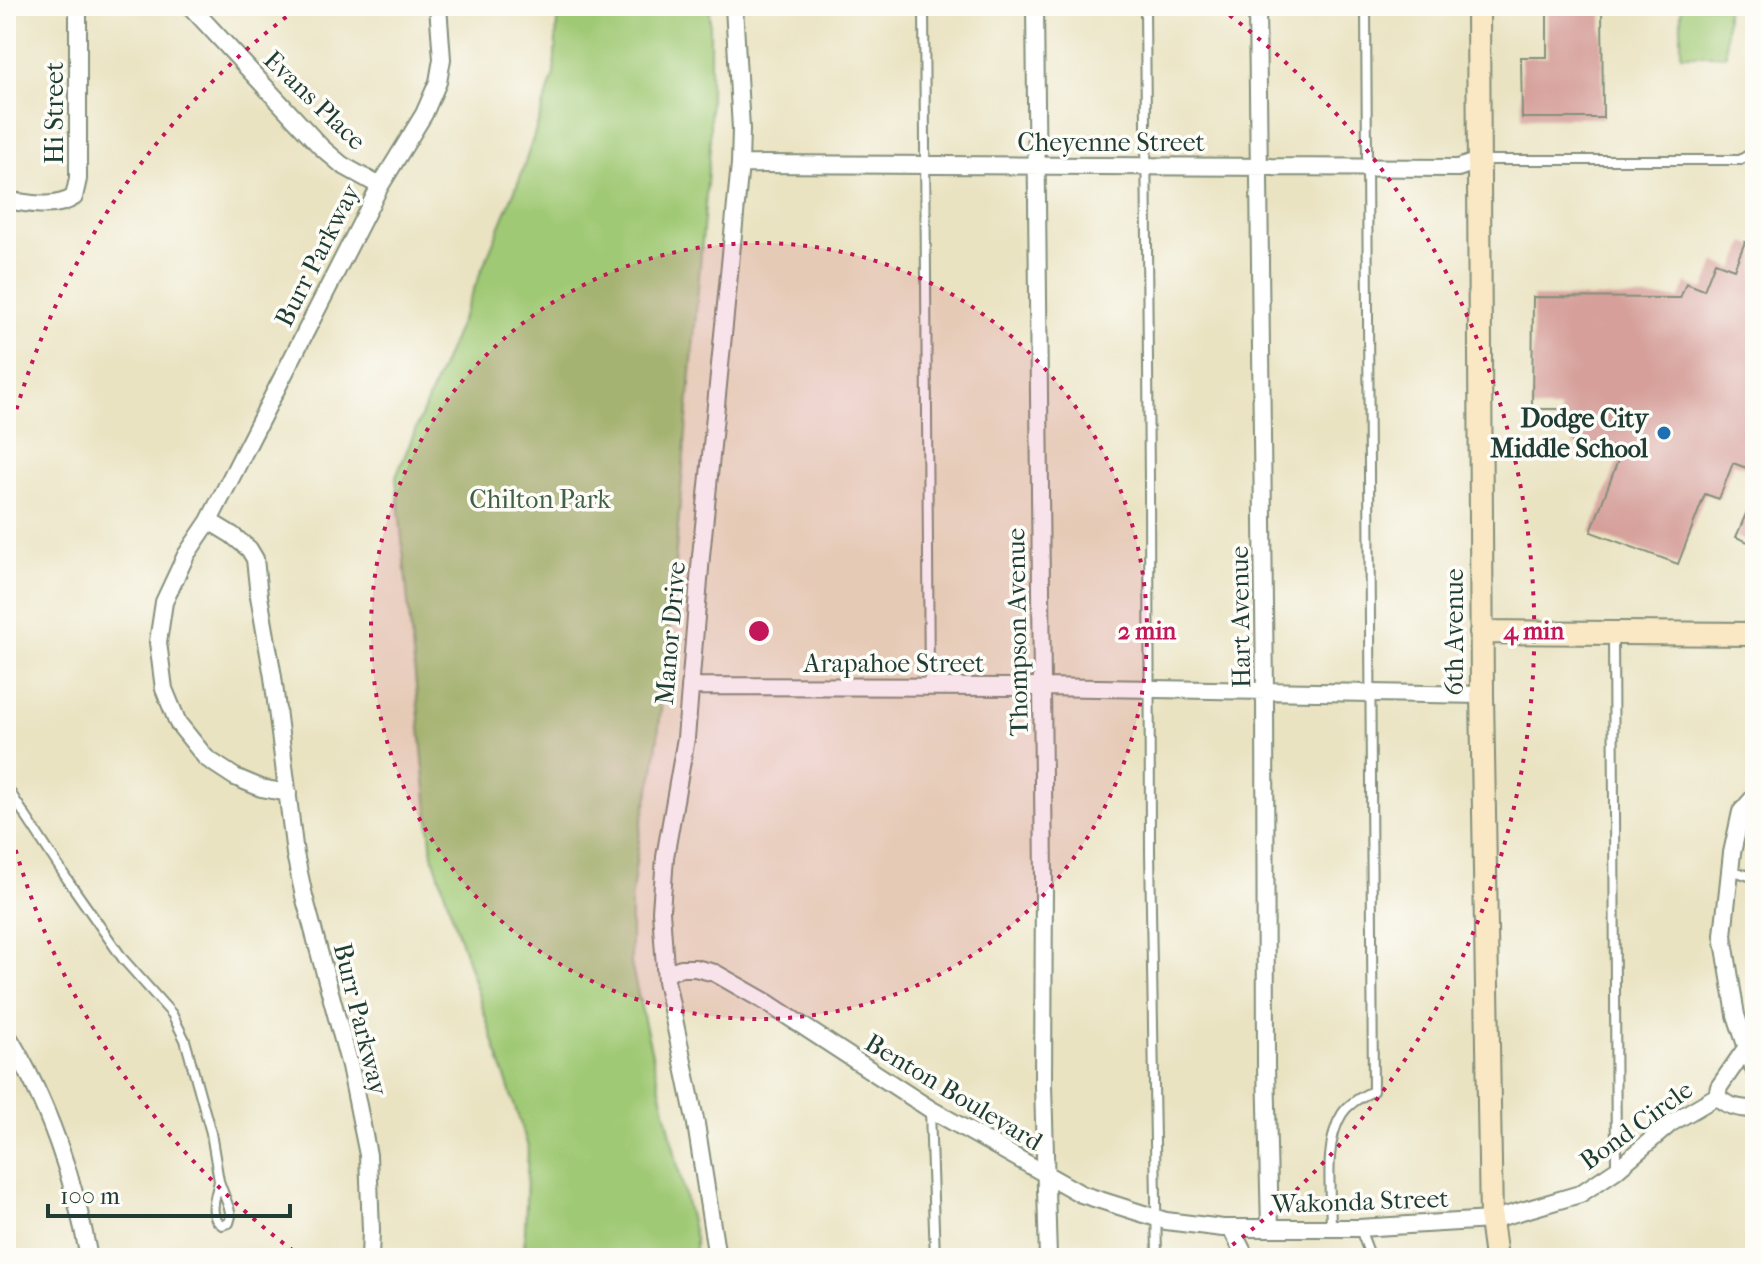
<svg xmlns="http://www.w3.org/2000/svg" width="1761" height="1264" font-family="'IM FELL French Canon',serif">
	<style>
		.green { fill: #a0c975; stroke: #608354; stroke-width: 2 }
		.building { fill: #d69f9a }
		.lines { fill: none; stroke-linecap: round; stroke-linejoin: round }
		.lane-casing { stroke: #84907b; stroke-width: 12 }
		.street-casing { stroke: #84907b; stroke-width: 20 }
		.secondary-casing { stroke: #84907b; stroke-width: 26 }
		.lane { stroke: #fff; stroke-width: 8 }
		.street { stroke: #fff; stroke-width: 16 }
		.secondary { stroke: #fae7c3; stroke-width: 22 }
		.ring { fill: none; stroke: #c2185b; stroke-width: 4; stroke-dasharray: 4 8 }
		.poi-dot { fill: #1f6fb2; stroke: #fdfcf7; stroke-width: 3 }
		.labels { text-anchor: middle; stroke-width: 7; stroke-linejoin: round; paint-order: stroke }
		.street-label { font-size: 26px; fill: #1f3d34; stroke: #fdfcf7 }
		.poi-label { font-size: 26px; font-weight: bold; fill: #1f3d34; stroke: #fdfcf7; text-anchor: end }
		.park-label { font-size: 26px; fill: #3f6044; stroke: #fdfcf7 }
		.centre { fill: #c2185b; stroke: #fdfcf7; stroke-width: 4 }
		.ring-label { font-size: 24px; text-anchor: middle; font-weight: bold; fill: #c2185b; stroke: #fdfcf7; stroke-width: 7; stroke-linejoin: round; paint-order: stroke }
	</style>
	<rect width="100%" height="100%" fill="#fdfcf7"/>
	<filter id="ink" filterUnits="userSpaceOnUse"><feTurbulence type="fractalNoise" baseFrequency=".0125" numOctaves="2"/><feDisplacementMap in="SourceGraphic" scale="16" xChannelSelector="R" yChannelSelector="G"/><feConvolveMatrix kernelMatrix="1 2 1 2 8 2 1 2 1" color-interpolation-filters="sRGB"/></filter>
	<filter id="wash" filterUnits="userSpaceOnUse"><feTurbulence type="fractalNoise" baseFrequency=".006" numOctaves="4" result="noise"/><feDisplacementMap in="SourceGraphic" scale="32" xChannelSelector="R" yChannelSelector="G"/><feGaussianBlur stdDeviation="1.8" result="paint"/><feColorMatrix in="noise" values="0 0 0 0 0 0 0 0 0 0 0 0 0 0 0 0 0 1.4 0 .05"/><feComposite in="paint" operator="in"/></filter>
	<g filter="url(#wash)">
		<rect width="100%" height="100%" fill="#eae3c2"/>
		<path class="green" d="M 558,6 L 710,6 L 710,147 L 668,646 L 654,772 L 641,824 L 631,901 L 631,964 L 695,1239 L 695,1258 L 524,1258 L 528,1147 L 432,853 L 396,477 L 520,178 L 554,74 Z
			M 1681,6 L 1726,6 L 1726,55 L 1681,55 Z"/>
		<g id="blocks">
			<path class="building" d="M 1547,6 L 1602,6 L 1603,118 L 1522,118 L 1521,57 L 1547,57 Z
				M 1745,242 L 1755,246 L 1755,471 L 1733,463 L 1719,499 L 1705,494 L 1678,564 L 1591,532 L 1623,447 L 1573,446 L 1573,423 L 1565,423 L 1565,416 L 1560,416 L 1560,409 L 1532,409 L 1533,297 L 1680,298 L 1686,283 L 1704,290 L 1715,262 L 1734,269 Z
				M 1755,493 L 1755,545 L 1736,537 Z"/>
		</g>
	</g>
	<g filter="url(#ink)">
		<use href="#blocks" fill-opacity="0" stroke="#84907b" stroke-width="2"/>
		<g class="lines">
			<defs>
				<path id="lane" d="M 924,6 L 929,687
					M 1145,6 L 1149,482 L 1150,851 L 1157,1258
					M 1481,160 L 1740,160 L 1755,151
					M 1613,634 L 1616,1168
					M 6,786 L 67,879 L 123,959 L 172,1014 L 185,1040 L 211,1133 L 219,1181 L 229,1208 L 231,1216 L 229,1223 L 222,1225 C 207,1216 216,1196 219,1181
					M 1731,870 L 1755,878
					M 930,1111 L 935,1258
					M 1331,1228 C 1331,1194 1323,1144 1342,1114 C 1349,1103 1362,1096 1373,1091 L 1366,6
					M 1360,1229 L 1371,1258"/>
				<path id="street" d="M 190,6 L 321,147 L 342,165 L 380,186
					M 1035,6 L 1044,879 L 1043,1085 L 1048,1258
					M 1257,6 L 1265,691 L 1266,1065 L 1270,1228
					M 740,164 L 1458,168 L 1481,160
					M 6,200 C 28,203 54,210 74,197 L 78,179 L 78,6
					M 209,521 L 232,535 L 249,549 L 255,559 L 259,596 L 273,677 L 295,854 L 304,896 L 350,1066 L 368,1155 L 371,1230 L 370,1258
					M 690,686 L 1041,687 L 1482,695
					M 288,793 L 261,788 L 235,777 L 206,758 L 178,723 L 164,689 L 158,642 L 164,602 L 186,555 L 209,521 L 380,186 L 424,114 L 438,82 L 442,59 L 438,6
					M 1755,796 L 1741,812 L 1732,853 L 1723,935 L 1736,1015 L 1755,1072
					M 666,973 L 681,968 L 695,968 L 715,973 L 766,1002 L 930,1109 L 1081,1194 L 1166,1221 L 1223,1228 L 1359,1228 L 1491,1220 L 1580,1194 L 1616,1170 L 1671,1123 L 1717,1096
					M 6,1033 C 47,1099 75,1181 89,1258
					M 1746,1048 L 1719,1087 L 1717,1096 C 1726,1107 1741,1109 1755,1109
					M 1231,1228 L 1246,1258
					M 717,1258 L 696,1124 L 666,981 L 661,911 L 665,857 L 686,738 L 701,556 L 740,164 L 741,129 L 734,6"/>
				<path id="secondary" d="M 1478,6 L 1482,695 L 1491,1220 L 1496,1258
					M 1481,632 L 1755,634"/>
			</defs>
			<use href="#lane" class="lane-casing"/>
			<use href="#street" class="street-casing"/>
			<use href="#secondary" class="secondary-casing"/>
			<use href="#lane" class="lane"/>
			<use href="#street" class="street"/>
			<use href="#secondary" class="secondary"/>
		</g>
	</g>
	<circle cx="759" cy="631" r="388" fill="#c2185b" fill-opacity=".12"/>
	<g class="ring">
		<circle cx="759" cy="631" r="388"/>
		<path d="M303 1258A775 775 0 0 1 7 818M7 444A775 775 0 0 1 298 8M1220 8A775 775 0 0 1 1215 1258"/>
	</g>
	<circle class="poi-dot" cx="1664" cy="433" r="8"/>
	<g class="labels">
		<g class="street-label">
			<text transform="translate(315 100) rotate(44)" y="9">Evans Place</text>
			<text transform="translate(54 113) rotate(-90)" y="9">Hi Street</text>
			<text x="1111" y="151">Cheyenne Street</text>
			<text transform="translate(317 255) rotate(-63)" y="9">Burr Parkway</text>
			<text transform="translate(1240 617) rotate(-91)" y="9">Hart Avenue</text>
			<text transform="translate(1017 632) rotate(-91)" y="9">Thompson Avenue</text>
			<text transform="translate(1454 632) rotate(-90)" y="9">6th Avenue</text>
			<text transform="translate(670 633) rotate(-85)" y="9">Manor Drive</text>
			<text x="894" y="672">Arapahoe Street</text>
			<text transform="translate(361 1019) rotate(76)" y="9">Burr Parkway</text>
			<text transform="translate(954 1092) rotate(31)" y="9">Benton Boulevard</text>
			<text transform="translate(1636 1125) rotate(-36)" y="9">Bond Circle</text>
			<text transform="translate(1360 1201) rotate(-2)" y="9">Wakonda Street</text>
		</g>
		<g class="poi-label">
			<text x="1648" y="427">Dodge City<tspan x="1648" dy="30">Middle School</tspan></text>
		</g>
		<g class="park-label">
			<text x="540" y="508">Chilton Park</text>
		</g>
	</g>
	<circle cx="759" cy="631" r="12" class="centre"/>
	<g class="ring-label">
		<text x="1147" y="639">2 min</text>
		<text x="1534" y="639">4 min</text>
	</g>
	<rect width="1761" height="1264" fill="none" stroke="#fdfcf7" stroke-width="32"/>
	<path d="M48 1204v12h242v-12" fill="none" stroke="#1f3d34" stroke-width="4"/>
	<text x="60" y="1204" font-size="24" fill="#1f3d34" stroke="#fdfcf7" stroke-width="6" paint-order="stroke">100 m</text>
</svg>
